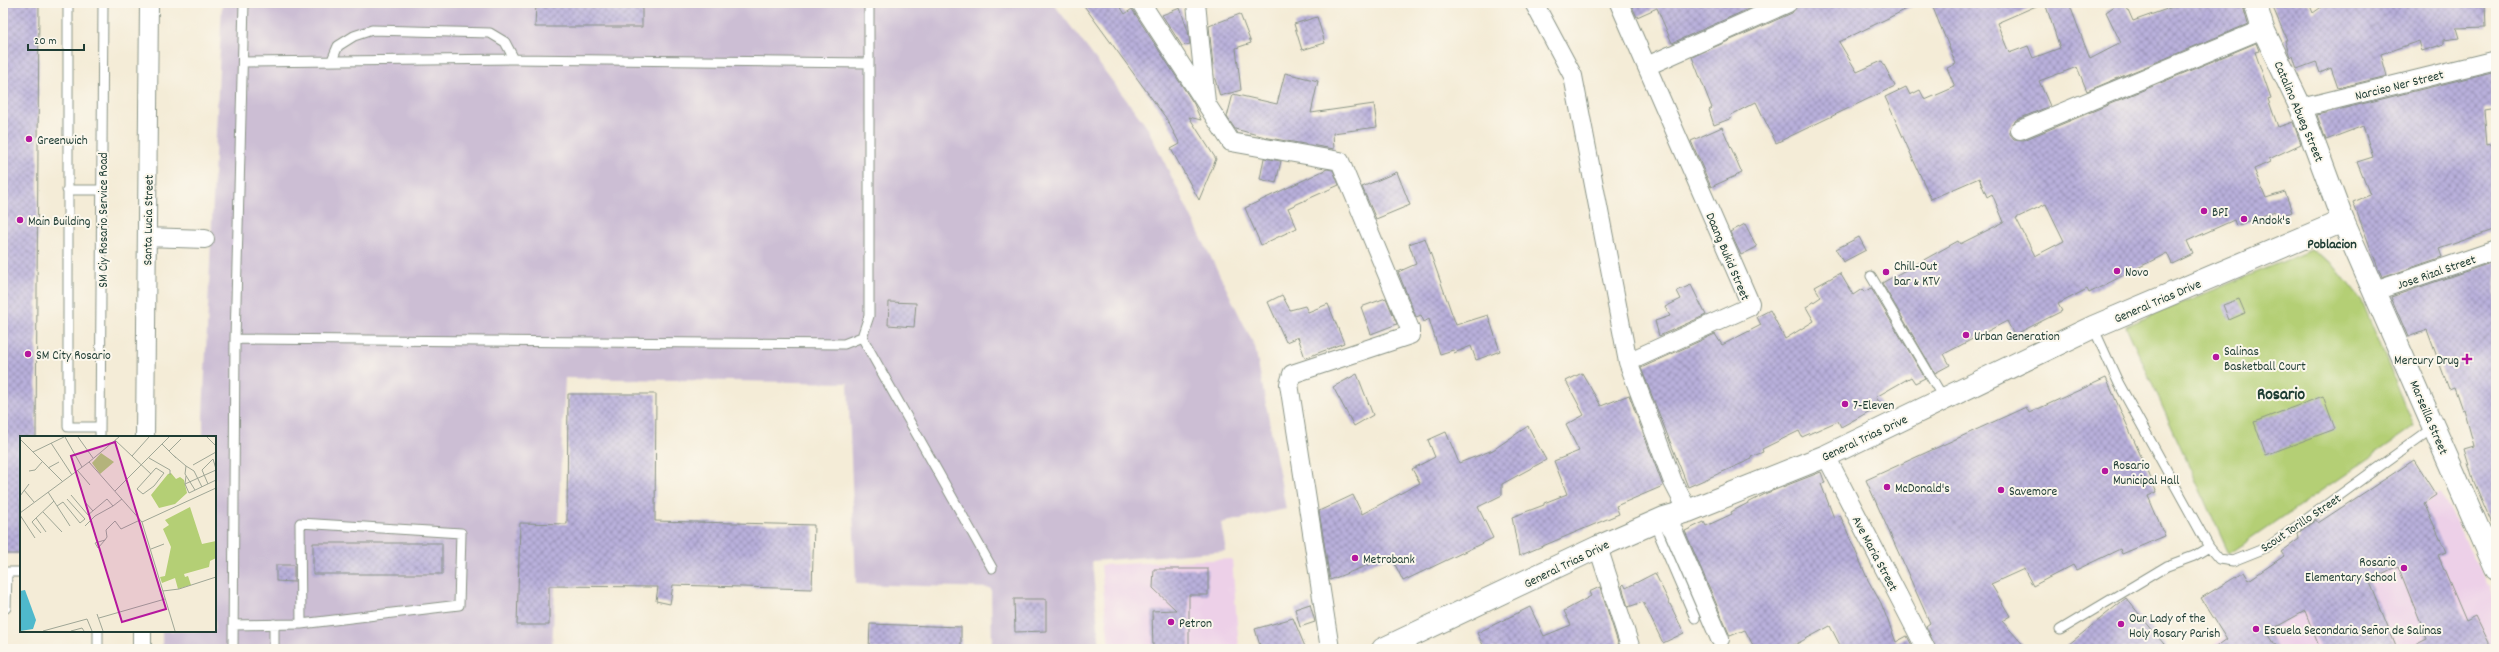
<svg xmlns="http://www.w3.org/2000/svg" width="2499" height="652" font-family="Dekko,sans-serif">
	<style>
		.built { fill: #edd0e8 }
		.industrial { fill: #ccbed4 }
		.park { fill: #b4cf75; stroke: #6a8654 }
		.building { fill: url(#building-cross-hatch); fill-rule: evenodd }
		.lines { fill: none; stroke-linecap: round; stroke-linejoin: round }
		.service-casing { stroke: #8a9486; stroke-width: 11 }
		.minor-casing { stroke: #8a9486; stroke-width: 20 }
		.tertiary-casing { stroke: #8a9486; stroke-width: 24 }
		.secondary-casing { stroke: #8a9486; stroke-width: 24 }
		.service { stroke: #fff; stroke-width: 9 }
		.minor { stroke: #fff; stroke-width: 18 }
		.tertiary { stroke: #fff; stroke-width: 22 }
		.secondary { stroke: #fff; stroke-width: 22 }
		.poi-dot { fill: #b5179e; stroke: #fbf7ec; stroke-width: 1.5 }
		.labels { text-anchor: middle; stroke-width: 4; stroke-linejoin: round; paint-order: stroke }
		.street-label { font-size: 13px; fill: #1f3d34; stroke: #fbf7ec }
		.poi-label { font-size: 13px; fill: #1f3d34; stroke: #fbf7ec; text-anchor: start }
		.neighbourhood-label { font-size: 14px; font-weight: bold; fill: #1f3d34; stroke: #fbf7ec }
		.district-label { font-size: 17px; font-weight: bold; fill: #1f3d34; stroke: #fbf7ec }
		.inset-road { fill: none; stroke: #9fa696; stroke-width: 1 }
		.view { fill: #b5179e; fill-opacity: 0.15; stroke: #b5179e; stroke-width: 2 }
		.inset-edge { fill: none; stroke: #1f3d34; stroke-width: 2 }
	</style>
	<defs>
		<pattern id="building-cross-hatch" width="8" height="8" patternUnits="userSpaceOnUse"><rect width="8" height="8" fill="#b9b0dc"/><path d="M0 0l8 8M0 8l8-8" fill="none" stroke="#9690b3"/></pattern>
	</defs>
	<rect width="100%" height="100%" fill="#fbf7ec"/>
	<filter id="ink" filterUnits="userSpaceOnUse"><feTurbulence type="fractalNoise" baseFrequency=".025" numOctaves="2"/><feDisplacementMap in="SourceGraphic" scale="8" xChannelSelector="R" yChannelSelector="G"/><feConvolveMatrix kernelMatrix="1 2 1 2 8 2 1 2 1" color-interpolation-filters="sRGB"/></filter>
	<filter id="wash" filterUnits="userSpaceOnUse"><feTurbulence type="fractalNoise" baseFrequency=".012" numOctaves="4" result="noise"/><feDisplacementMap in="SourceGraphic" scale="16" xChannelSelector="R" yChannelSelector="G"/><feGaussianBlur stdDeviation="0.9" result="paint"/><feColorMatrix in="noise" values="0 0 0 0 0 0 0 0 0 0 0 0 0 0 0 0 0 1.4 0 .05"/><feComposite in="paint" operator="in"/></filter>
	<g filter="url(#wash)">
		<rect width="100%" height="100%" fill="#f4ecd7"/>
		<path class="built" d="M 2441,493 L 2496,601 L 2496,649 L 2207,649 Z
			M 1232,559 L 1239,649 L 1109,649 L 1101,565 Z"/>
		<path class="industrial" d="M 222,3 L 1053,3 L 1147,127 L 1255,347 L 1286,509 L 1221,523 L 1226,551 L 1092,561 L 1100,649 L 992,649 L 991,588 L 856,584 L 848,383 L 565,378 L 552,649 L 162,649 L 162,631 L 215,631 L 215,437 L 203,437 L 203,416 Z"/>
		<path class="park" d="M 2311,250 L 2331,262 L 2362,301 L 2414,427 L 2229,554 L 2126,326 Z"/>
		<g id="blocks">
			<path class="building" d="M 3,3 L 39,3 L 36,437 L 21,437 L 21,554 L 3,554 Z
				M 536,3 L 642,3 L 642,27 L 535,27 Z
				M 1082,3 L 1118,3 L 1125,14 L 1132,9 L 1194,104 L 1201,120 L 1189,117 L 1216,159 L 1199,200 L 1171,149 L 1180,144 L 1166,118 Z
				M 1630,3 L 1762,3 L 1672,43 L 1657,8 L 1637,17 Z
				M 1798,3 L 1919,3 L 1839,42 L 1857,72 L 1882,61 L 1895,86 L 1776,143 L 1756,102 L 1731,115 L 1732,118 L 1714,125 L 1709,110 L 1712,108 L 1692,57 L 1792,13 Z
				M 1931,3 L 2043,3 L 1997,23 L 2009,53 L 2028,46 L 2033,58 L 2060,48 L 2045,3 L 2069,3 L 2090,59 L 2121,43 L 2106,12 L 2119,3 L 2125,3 L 2133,21 L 2184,3 L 2242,3 L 2248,24 L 2087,91 L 2077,67 L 2039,81 L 2050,106 L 2016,120 L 2010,128 L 2010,134 L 2014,139 L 2024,140 L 2256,43 L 2259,51 L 2255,52 L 2271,98 L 2268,99 L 2278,127 L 2293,122 L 2301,144 L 2269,159 L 2270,162 L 2254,169 L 2266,198 L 2285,192 L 2292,212 L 2277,217 L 2275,211 L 2236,226 L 2234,220 L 2187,241 L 2193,254 L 2172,264 L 2167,253 L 2089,293 L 2087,289 L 2058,304 L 2062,311 L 2014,335 L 2007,321 L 1944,354 L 1950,365 L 1935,373 L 1882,283 L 1958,241 L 1960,244 L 2004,222 L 1992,194 L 1987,197 L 1979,178 L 1931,199 L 1885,97 L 1906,87 L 1910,95 L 1920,90 L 1925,100 L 1955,87 L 1947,68 L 1956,64 ZM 2046,204 L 2064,241 L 2035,256 L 2016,218 Z
				M 2271,3 L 2309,3 L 2313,13 L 2327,3 L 2485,3 L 2486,27 L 2456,28 L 2459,38 L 2444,40 L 2444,44 L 2422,51 L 2419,41 L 2381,54 L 2387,76 L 2338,88 L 2331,68 L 2320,73 L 2316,62 L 2297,69 L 2293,56 L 2290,57 L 2289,54 L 2285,40 L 2287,40 Z
				M 1180,8 L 1188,31 L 1190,44 L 1182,46 L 1162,15 Z
				M 1240,14 L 1251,43 L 1236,48 L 1241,90 L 1220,96 L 1214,76 L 1209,26 Z
				M 1317,17 L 1325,43 L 1302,50 L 1294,24 Z
				M 2496,71 L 2496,107 L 2484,109 L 2487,145 L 2496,143 L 2496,229 L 2439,249 L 2442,257 L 2382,278 L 2353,202 L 2370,195 L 2357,162 L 2373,157 L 2363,126 L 2326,140 L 2317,115 Z
				M 1285,73 L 1318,81 L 1311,113 L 1374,104 L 1377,127 L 1333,133 L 1334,149 L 1269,138 L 1235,129 L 1227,117 L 1233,94 L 1277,104 Z
				M 1722,127 L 1742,173 L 1711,187 L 1691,141 Z
				M 1264,158 L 1281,161 L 1276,183 L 1260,179 Z
				M 1327,169 L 1333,170 L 1339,185 L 1288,208 L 1297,228 L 1261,245 L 1245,208 Z
				M 1397,172 L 1410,205 L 1376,219 L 1362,187 Z
				M 1745,224 L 1757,247 L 1741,255 L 1730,232 Z
				M 1859,237 L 1866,250 L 1843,262 L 1836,249 Z
				M 1425,238 L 1456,325 L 1488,315 L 1500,351 L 1476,360 L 1471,346 L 1454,353 L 1453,350 L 1440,354 L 1429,319 L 1424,322 L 1421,315 L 1416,317 L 1398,272 L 1416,264 L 1409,244 Z
				M 2496,261 L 2496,533 L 2474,482 L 2464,449 L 2474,446 L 2464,409 L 2462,410 L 2454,387 L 2449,389 L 2427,330 L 2408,337 L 2391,297 Z
				M 1840,273 L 1853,295 L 1862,289 L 1864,292 L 1871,288 L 1925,378 L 1915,383 L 1911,377 L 1876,397 L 1881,405 L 1841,427 L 1838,421 L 1802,437 L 1799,431 L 1762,449 L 1763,452 L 1751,457 L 1752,459 L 1688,487 L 1641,368 L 1715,334 L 1722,345 L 1761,325 L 1757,317 L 1770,310 L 1785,339 L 1814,321 L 1806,307 L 1821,297 L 1815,287 Z
				M 1691,285 L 1706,315 L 1659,336 L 1655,321 L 1670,316 L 1665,307 L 1681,299 L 1677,291 Z
				M 1282,295 L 1290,310 L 1305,306 L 1308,312 L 1328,304 L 1344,343 L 1305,358 L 1298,337 L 1286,342 L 1268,302 Z
				M 1386,298 L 1397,324 L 1371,334 L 1361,307 Z
				M 2239,299 L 2245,313 L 2229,320 L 2223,305 Z
				M 889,302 L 916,303 L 914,327 L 888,325 Z
				M 1582,373 L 1601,406 L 1629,395 L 1663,486 L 1616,506 L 1619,514 L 1519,556 L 1512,517 L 1544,505 L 1544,503 L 1567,494 L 1554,461 L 1579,451 L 1566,425 L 1584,415 L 1566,381 Z
				M 1357,374 L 1373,415 L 1354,426 L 1333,387 Z
				M 2106,378 L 2157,492 L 2148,496 L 2165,536 L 2122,554 L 2120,549 L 2076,570 L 2073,565 L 2033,586 L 2024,569 L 1991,584 L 2010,616 L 2002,621 L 2027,649 L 1936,649 L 1926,626 L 1930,623 L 1866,480 L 2026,407 L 2029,413 Z
				M 568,394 L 656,394 L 655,521 L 814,525 L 812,589 L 673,585 L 670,604 L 656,601 L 658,587 L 549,586 L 549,625 L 517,625 L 520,523 L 567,524 Z
				M 2323,396 L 2335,429 L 2266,455 L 2254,422 Z
				M 1528,426 L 1546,460 L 1502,484 L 1502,495 L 1478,507 L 1493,538 L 1403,581 L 1391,556 L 1330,580 L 1319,511 L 1353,495 L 1362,514 L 1420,483 L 1412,469 L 1435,457 L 1428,440 L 1446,432 L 1459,463 L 1493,450 Z
				M 2414,460 L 2436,495 L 2424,503 L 2446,552 L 2438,555 L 2466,621 L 2476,616 L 2492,649 L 2407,649 L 2427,639 L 2398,566 L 2369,580 L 2397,649 L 2320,649 L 2305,611 L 2267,632 L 2278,649 L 2213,649 L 2227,639 L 2201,598 L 2244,572 L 2249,580 L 2284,556 L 2281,552 L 2299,539 L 2298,533 L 2316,520 L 2318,523 Z
				M 1821,472 L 1825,483 L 1821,484 L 1834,518 L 1840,515 L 1868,580 L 1881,603 L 1896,642 L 1907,636 L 1914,649 L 1842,649 L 1830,626 L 1787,649 L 1755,649 L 1745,630 L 1730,636 L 1685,531 L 1704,522 L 1706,526 L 1732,514 L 1731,512 L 1767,493 Z
				M 313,543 L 442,543 L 442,574 L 313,574 Z
				M 276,565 L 294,565 L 294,582 L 276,581 Z
				M 1154,569 L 1208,569 L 1208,595 L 1189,595 L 1189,649 L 1153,649 L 1152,611 L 1176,610 L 1153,588 Z
				M 1655,573 L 1684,633 L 1663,643 L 1643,602 L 1628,607 L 1622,586 L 1624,584 L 1626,588 Z
				M 1600,587 L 1620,649 L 1485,649 L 1477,633 L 1530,607 L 1544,636 L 1571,625 L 1564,611 L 1591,596 L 1589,592 Z
				M 2126,598 L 2168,649 L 2063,649 Z
				M 1014,599 L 1046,599 L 1046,631 L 1015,632 Z
				M 1310,604 L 1315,622 L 1300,627 L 1295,609 Z
				M 1293,618 L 1306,649 L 1261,649 L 1255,629 Z
				M 870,624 L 961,627 L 961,649 L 869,649 Z"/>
		</g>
	</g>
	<g filter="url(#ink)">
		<use href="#blocks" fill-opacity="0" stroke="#8a9486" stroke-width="1"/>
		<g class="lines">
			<defs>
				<path id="service" d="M 68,3 L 68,427 L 100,427
					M 332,60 L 338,46 L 354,36 L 372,30 L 490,33 L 505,42 L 514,59
					M 243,62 L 514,59 L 869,63
					M 67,190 L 102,190
					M 1871,276 L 1944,399
					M 2093,327 L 2119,384 L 2209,547 L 2219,559 L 2233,561 L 2268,547 L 2434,427
					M 862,337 L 992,568
					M 235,339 L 844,344 L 862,337 L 869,316 L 869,3
					M 100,437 L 103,3
					M 1654,523 L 1695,618
					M 3,572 L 21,572
					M 6,608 L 7,572
					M 233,625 L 301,624 L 459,605 L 461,533 L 300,523 L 301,624
					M 2060,630 L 2167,566 L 2194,556 L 2209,547
					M 98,631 L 98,649
					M 233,649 L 235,339 L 244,3
					M 274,649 L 274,624"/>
				<path id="minor" d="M 1141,3 L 1231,142 L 1340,161 L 1410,329 L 1410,335 L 1292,374 L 1289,384 L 1330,649
					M 1196,3 L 1206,102
					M 1534,3 L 1573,76 L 1628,362
					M 1619,3 L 1750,303 L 1749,307 L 1628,362 L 1673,482 L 1688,511
					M 1647,66 L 1788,3
					M 2301,108 L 2496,60
					M 2020,130 L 2263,29
					M 147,237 L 205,239
					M 2375,291 L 2496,250
					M 145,437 L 149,3
					M 1826,456 L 1926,649
					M 1664,518 L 1673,530 L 1720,639
					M 1598,547 L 1631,649
					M 142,649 L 142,631"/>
				<path id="tertiary" d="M 2255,3 L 2263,29 L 2301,108 L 2343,221"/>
				<path id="secondary" d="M 1383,649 L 1598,547 L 1664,518 L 1688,511 L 1826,456 L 2093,327 L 2343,221 L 2496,569"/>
			</defs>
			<use href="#service" class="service-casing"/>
			<use href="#minor" class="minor-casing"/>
			<use href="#tertiary" class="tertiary-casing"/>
			<use href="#secondary" class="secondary-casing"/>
			<use href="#service" class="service"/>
			<use href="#minor" class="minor"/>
			<use href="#tertiary" class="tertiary"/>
			<use href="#secondary" class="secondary"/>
		</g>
	</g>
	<g class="poi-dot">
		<circle cx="29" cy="139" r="4"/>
		<circle cx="2204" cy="211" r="4"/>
		<circle cx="2244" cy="219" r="4"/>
		<circle cx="20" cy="220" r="4"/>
		<circle cx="2117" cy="271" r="4"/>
		<circle cx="1886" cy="272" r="4"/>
		<circle cx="1966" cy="335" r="4"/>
		<circle cx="28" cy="354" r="4"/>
		<circle cx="2216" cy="357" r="4"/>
		<path d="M2465 353h4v4h4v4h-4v4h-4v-4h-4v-4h4z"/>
		<circle cx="1845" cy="404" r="4"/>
		<circle cx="2105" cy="471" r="4"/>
		<circle cx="1887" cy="487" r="4"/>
		<circle cx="2001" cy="490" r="4"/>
		<circle cx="1355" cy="558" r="4"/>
		<circle cx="2404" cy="568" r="4"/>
		<circle cx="1171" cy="622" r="4"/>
		<circle cx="2121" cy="624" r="4"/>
		<circle cx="2256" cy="629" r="4"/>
	</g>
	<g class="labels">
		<g class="street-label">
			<text transform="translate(2399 84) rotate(-14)" y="5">Narciso Ner Street</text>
			<text transform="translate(2300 111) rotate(67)" y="5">Catalino Abueg Street</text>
			<text transform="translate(102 220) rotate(-90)" y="5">SM Ciy Rosario Service Road</text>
			<text transform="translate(147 220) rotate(-89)" y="5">Santa Lucia Street</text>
			<text transform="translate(1729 256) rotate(67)" y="5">Daang Bukid Street</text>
			<text transform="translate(2436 271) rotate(-19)" y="5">Jose Rizal Street</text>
			<text transform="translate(2157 300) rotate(-23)" y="5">General Trias Drive</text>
			<text transform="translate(2430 417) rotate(67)" y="5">Marseilla Street</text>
			<text transform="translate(1864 437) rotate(-25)" y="5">General Trias Drive</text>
			<text transform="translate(2300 522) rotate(-34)" y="5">Scout Torillo Street</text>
			<text transform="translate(1876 553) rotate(62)" y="5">Ave Maria Street</text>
			<text transform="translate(1566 563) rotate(-26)" y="5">General Trias Drive</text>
		</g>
		<g class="poi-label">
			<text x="37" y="144">Greenwich</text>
			<text x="2212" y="216">BPI</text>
			<text x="2252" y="224">Andok's</text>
			<text x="28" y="225">Main Building</text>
			<text x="1894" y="270">Chill-Out<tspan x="1894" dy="15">bar &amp; KTV</tspan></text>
			<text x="2125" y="276">Novo</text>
			<text x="1974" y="340">Urban Generation</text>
			<text x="2224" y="355">Salinas<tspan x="2224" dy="15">Basketball Court</tspan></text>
			<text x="36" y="359">SM City Rosario</text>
			<text x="2459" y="364" text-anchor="end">Mercury Drug</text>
			<text x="1853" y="409">7-Eleven</text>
			<text x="2113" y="469">Rosario<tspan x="2113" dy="15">Municipal Hall</tspan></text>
			<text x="1895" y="492">McDonald's</text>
			<text x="2009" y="495">Savemore</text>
			<text x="1363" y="563">Metrobank</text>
			<text x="2396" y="566" text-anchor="end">Rosario<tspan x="2396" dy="15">Elementary School</tspan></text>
			<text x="2129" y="622">Our Lady of the<tspan x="2129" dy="15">Holy Rosary Parish</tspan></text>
			<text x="1179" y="627">Petron</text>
			<text x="2264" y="634">Escuela Secondaria Señor de Salinas</text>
		</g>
		<g class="neighbourhood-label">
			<text x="2332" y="248">Poblacion</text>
		</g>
		<g class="district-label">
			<text x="2281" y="399">Rosario</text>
		</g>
	</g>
	<g transform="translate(20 436)">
		<rect width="196" height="196" fill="#f4ecd7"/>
		<path d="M 151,37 L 156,43 L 160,41 L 164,44 L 167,57 L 155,68 L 139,72 L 131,59 L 148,38 ZM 170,71 L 182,108 L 196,105 L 196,122 L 190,125 L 189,131 L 164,138 L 165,141 L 168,140 L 171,149 L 158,153 L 155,142 L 142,147 L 140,141 L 145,140 L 151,111 L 143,93 L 149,89 L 145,84 Z" fill="#b4cf75"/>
		<path d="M 81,17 L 94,26 L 80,38 L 72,27 Z" fill="#b4cf75"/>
		<path d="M 5,154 L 16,184 L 13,193 L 0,195 L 0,155 Z" fill="#4fb9cc"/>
		<path class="inset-road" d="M 45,1 L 62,31M 58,1 L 73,22M 99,1 L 69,26 L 122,86 L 155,195M 187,1 L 196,10M 0,3 L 43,46M 95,4 L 131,38M 31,7 L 52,39M 142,8 L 153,19M 149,15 L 161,3M 13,16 L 44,1M 112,20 L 129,1M 129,22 L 150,34 L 150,39M 156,22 L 153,19 L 166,30M 173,29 L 196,16M 28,32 L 39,26M 136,32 L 144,37 L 134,50 L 123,58 L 117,53 ZM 9,35 L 15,34 L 22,26M 58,35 L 70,49M 166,40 L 165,48 L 169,57 L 196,44M 165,48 L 196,34M 188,48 L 182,34 L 193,23 L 196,33M 4,54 L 14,66M 175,54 L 165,38 L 166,30 L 174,35 L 182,51M 95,55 L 149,1M 28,56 L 50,90M 51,59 L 68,79 L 87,63 L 93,70 L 102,63M 0,60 L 9,48M 64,65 L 73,75M 37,70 L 43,66 L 60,87 L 65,83 L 47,63M 23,76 L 42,96M 0,77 L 69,26M 0,79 L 15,102M 16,82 L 12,86 L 21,97M 122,86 L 196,52M 65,90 L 75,80 L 93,70M 26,96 L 16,82 L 34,65M 85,104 L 75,107 L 78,112 L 85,104 L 87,101 L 86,94 L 95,85 L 101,93 L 120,84M 131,113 L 144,108M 143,155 L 159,153 L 196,141M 77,178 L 83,195M 79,182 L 145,163M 23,195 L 67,183 L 72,195M 51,195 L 62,192 L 64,195"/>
		<path class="view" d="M 95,6 L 146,173 L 102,186 L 51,20 Z"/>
		<rect width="196" height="196" class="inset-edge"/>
	</g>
	<rect width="2499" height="652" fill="none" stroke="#fbf7ec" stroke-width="16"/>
	<path d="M28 44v6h56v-6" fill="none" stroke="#1f3d34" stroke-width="2"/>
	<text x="34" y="44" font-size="12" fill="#1f3d34" stroke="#fbf7ec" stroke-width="3" paint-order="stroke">20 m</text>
</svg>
